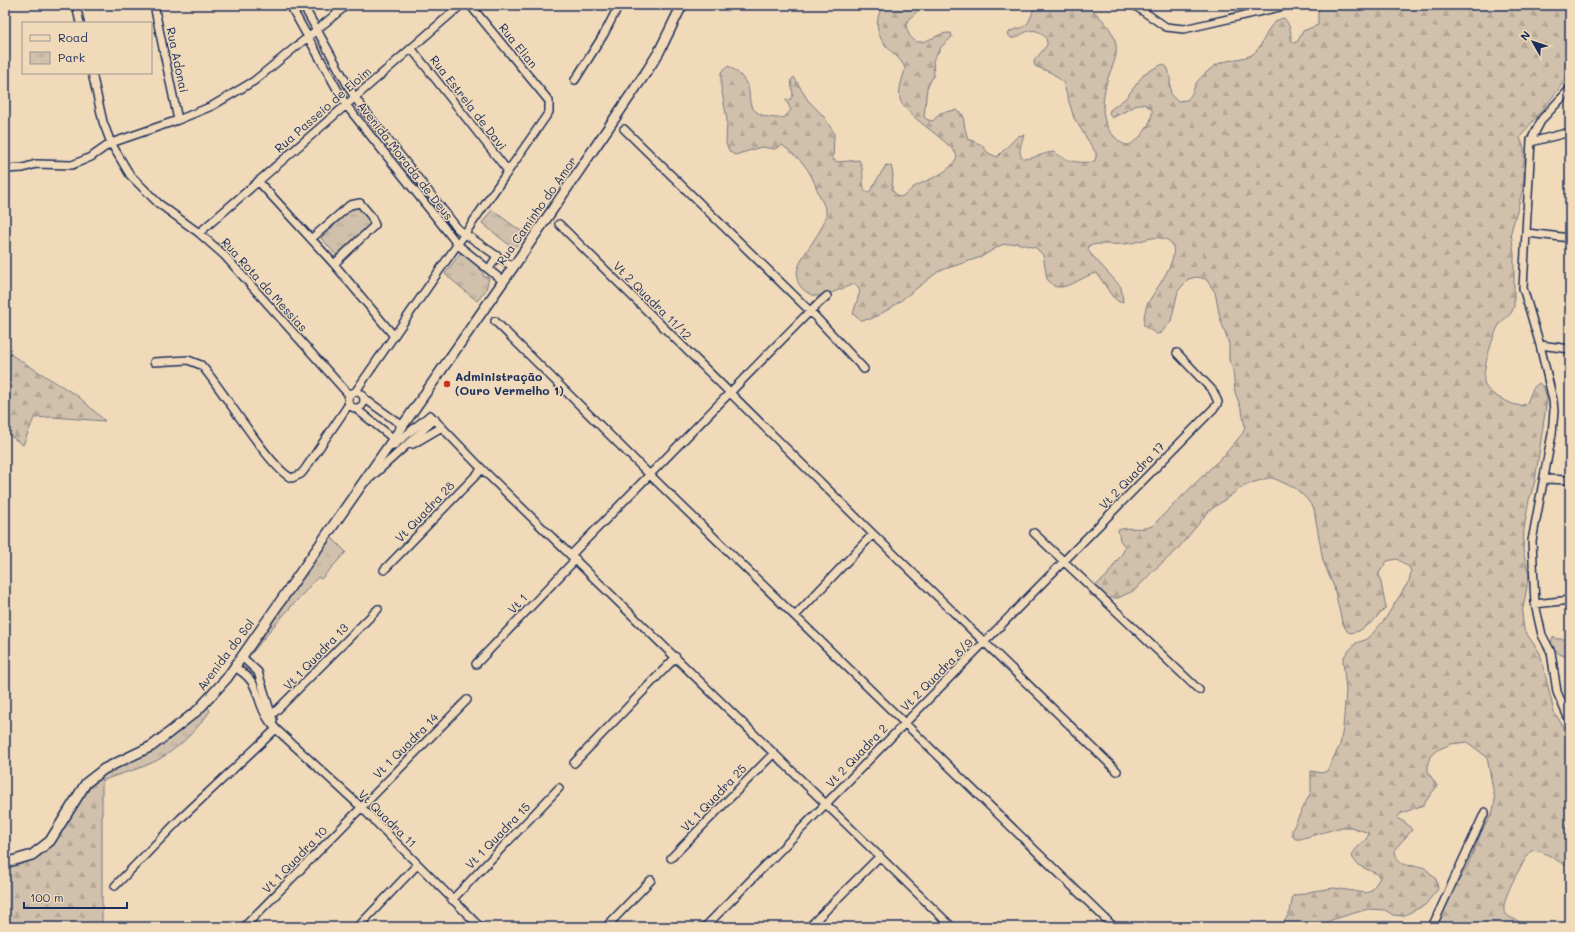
<svg xmlns="http://www.w3.org/2000/svg" width="1575" height="932" font-family="Mali,sans-serif">
	<style>
		.forest { fill: url(#forest-firs); stroke: #767885 }
		.park { fill: url(#park-tufts); stroke: #767885 }
		.lines { fill: none; stroke-linecap: round; stroke-linejoin: round }
		.minor-casing { stroke: #1b2f5e; stroke-width: 10 }
		.tertiary-casing { stroke: #1b2f5e; stroke-width: 12 }
		.minor { stroke: #f0dab9; stroke-width: 7 }
		.tertiary { stroke: #f0dab9; stroke-width: 9 }
		.poi-dot { fill: #c8321e; stroke: #f0dab9; stroke-width: 1.5 }
		.labels { text-anchor: middle; stroke-width: 3; stroke-linejoin: round; paint-order: stroke }
		.street-label { font-size: 12px; fill: #1b2f5e; stroke: #f0dab9 }
		.poi-label { font-size: 12px; font-weight: bold; fill: #1b2f5e; stroke: #f0dab9; text-anchor: start }
	</style>
	<defs>
		<pattern id="forest-firs" width="22" height="20" patternUnits="userSpaceOnUse"><rect width="22" height="20" fill="#d1c1ac"/><path d="M5 1l3.5 6h-7zM16 11l3.5 6h-7z" fill="#b3a696"/></pattern>
		<pattern id="park-tufts" width="24" height="20" patternUnits="userSpaceOnUse"><rect width="24" height="20" fill="#d1c1ac"/><path d="M3 7l-1-3M5 7V3M7 7l1-3M15 17l-1-3M17 17v-4M19 17l1-3" fill="none" stroke="#b3a696"/></pattern>
	</defs>
	<rect width="100%" height="100%" fill="#f0dab9"/>
	<filter id="ink" filterUnits="userSpaceOnUse"><feTurbulence type="fractalNoise" baseFrequency=".025" numOctaves="2"/><feDisplacementMap in="SourceGraphic" scale="8" xChannelSelector="R" yChannelSelector="G"/><feConvolveMatrix kernelMatrix="1 2 1 2 8 2 1 2 1" color-interpolation-filters="sRGB"/></filter>
	<g filter="url(#ink)">
		<path class="forest" d="M 884,5 L 922,5 C 916,17 902,17 908,32 C 910,37 912,39 917,42 C 929,43 938,32 951,33 L 952,37 L 942,46 L 933,60 L 934,75 L 927,88 L 924,117 L 928,120 L 933,121 L 940,113 L 956,110 L 963,115 L 965,129 L 968,139 L 982,145 L 988,153 L 997,157 L 1018,136 L 1024,135 C 1010,173 1036,154 1053,152 C 1070,162 1074,163 1094,162 L 1096,157 L 1096,153 L 1074,118 L 1063,82 L 1052,73 L 1035,66 L 1034,61 L 1047,45 C 1047,40 1046,37 1042,34 C 1032,26 1025,33 1015,38 L 1011,38 L 1008,34 C 1012,28 1019,30 1025,26 C 1031,21 1032,12 1035,5 L 1086,5 C 1098,14 1115,30 1116,46 C 1118,57 1111,68 1108,78 C 1102,97 1099,122 1114,136 C 1119,141 1122,145 1129,145 C 1141,139 1153,123 1152,109 L 1144,104 L 1139,104 L 1112,118 L 1109,114 L 1110,110 L 1126,98 L 1145,73 L 1163,64 C 1173,69 1169,85 1171,95 L 1177,101 L 1187,100 C 1193,94 1193,89 1197,82 C 1201,77 1208,71 1213,67 C 1225,58 1245,60 1253,54 C 1266,44 1266,21 1284,18 C 1290,25 1291,31 1291,40 L 1294,43 L 1298,41 L 1303,31 L 1318,25 L 1318,11 L 1322,5 L 1570,5 C 1570,22 1573,52 1570,67 C 1566,87 1531,120 1520,138 L 1524,148 L 1524,185 L 1511,232 L 1514,255 L 1514,306 C 1511,318 1504,317 1499,325 C 1493,335 1480,375 1485,385 C 1488,392 1497,397 1504,400 C 1512,404 1519,408 1527,403 L 1533,388 L 1539,383 L 1544,388 L 1547,399 L 1535,481 L 1529,500 L 1524,529 L 1523,551 L 1529,575 L 1522,614 L 1524,630 L 1540,653 L 1554,712 L 1570,737 L 1570,867 C 1558,863 1543,848 1531,851 C 1524,859 1498,904 1505,913 C 1510,920 1521,919 1524,927 L 1437,927 L 1444,904 L 1467,867 L 1481,833 L 1493,811 L 1495,800 L 1487,757 L 1467,742 L 1451,744 L 1437,750 L 1430,758 L 1428,762 L 1428,772 L 1437,786 L 1423,805 L 1400,814 L 1397,818 L 1406,823 L 1412,830 L 1395,849 C 1396,871 1412,863 1425,868 L 1436,879 L 1438,889 L 1425,905 L 1403,916 L 1393,915 L 1385,910 L 1368,909 L 1331,920 L 1321,927 L 1281,927 L 1290,912 L 1293,896 L 1313,891 L 1334,888 L 1366,893 L 1371,891 L 1380,878 L 1377,874 L 1358,865 L 1352,857 C 1354,846 1366,844 1369,833 L 1351,827 L 1342,827 L 1300,839 L 1295,839 L 1292,835 L 1292,830 L 1311,792 L 1311,771 L 1322,773 L 1327,771 L 1340,745 L 1343,728 L 1346,691 L 1343,660 L 1345,655 L 1356,643 L 1365,640 L 1373,633 L 1385,619 L 1409,581 L 1411,572 L 1409,567 L 1397,559 L 1387,561 L 1379,573 L 1386,608 L 1372,622 L 1359,631 L 1350,633 L 1347,631 L 1342,622 L 1334,587 L 1323,561 L 1314,509 L 1306,498 L 1295,488 L 1273,478 L 1268,478 L 1245,485 L 1209,511 L 1176,551 L 1155,569 L 1135,590 L 1118,598 L 1099,598 L 1090,595 L 1090,590 L 1106,577 L 1123,552 L 1125,547 L 1120,540 L 1118,530 C 1129,526 1142,531 1152,526 L 1226,453 L 1243,433 L 1245,427 L 1242,411 L 1235,392 L 1233,370 L 1229,360 L 1229,344 L 1220,318 L 1215,292 L 1206,279 L 1197,277 L 1188,279 L 1178,291 L 1171,321 L 1161,333 L 1157,334 L 1144,326 C 1143,319 1145,311 1147,305 C 1152,293 1194,244 1161,238 C 1149,236 1138,243 1125,244 C 1113,245 1101,243 1089,245 L 1088,250 L 1090,253 L 1121,287 L 1123,302 L 1119,302 L 1112,296 L 1097,273 C 1083,275 1068,291 1054,286 L 1047,279 L 1043,255 L 1036,248 L 1017,243 L 1001,245 L 981,257 L 939,271 L 891,308 L 871,319 L 860,320 L 853,314 L 860,291 L 855,284 C 843,287 831,295 818,296 C 812,296 808,293 804,290 C 779,269 828,235 826,211 C 825,206 821,200 819,194 C 809,168 804,162 782,145 L 775,149 L 761,147 L 735,155 L 730,152 L 726,144 L 727,119 L 721,87 L 721,72 L 728,66 C 736,70 742,76 746,83 C 750,89 749,96 750,102 C 753,116 773,120 785,117 L 791,110 L 786,100 L 791,99 L 793,95 L 791,80 L 794,77 L 807,99 L 824,117 L 834,133 L 833,160 L 838,162 L 859,160 C 865,170 861,181 865,191 L 869,193 L 886,165 L 891,166 L 893,174 L 892,190 L 899,197 C 907,196 908,191 914,187 C 928,179 952,173 957,156 C 949,139 903,115 900,99 C 898,89 903,78 905,69 C 902,59 893,54 886,46 C 876,35 874,17 884,5 Z
			M 5,351 L 79,397 L 105,421 L 52,417 L 34,418 L 23,445 L 5,432 Z
			M 1553,637 L 1557,639 L 1570,639 L 1570,656 C 1560,657 1556,652 1551,643 Z
			M 102,776 L 102,927 L 5,927 L 5,866 L 37,855 L 62,830 L 94,782 Z"/>
		<path class="park" d="M 356,205 L 373,221 L 336,255 L 321,238 Z
			M 492,210 L 525,234 L 514,248 C 511,247 487,227 482,223 Z
			M 461,252 L 481,267 L 484,277 L 489,277 L 486,290 L 477,301 L 445,274 Z
			M 330,536 L 346,552 L 321,579 L 318,577 L 272,628 L 253,652 L 251,650 Z
			M 208,707 L 210,711 C 193,735 170,757 142,767 C 129,772 115,775 102,781 L 102,776 L 152,751 Z"/>
		<g class="lines">
			<defs>
				<path id="minor" d="M 76,5 L 80,23
					M 154,5 L 178,120
					M 290,5 L 346,105 L 451,236 L 458,245 L 503,281
					M 303,5 L 355,98 L 458,229 L 513,267
					M 1134,5 L 1166,27 L 1184,29 L 1289,5
					M 411,48 L 508,171
					M 92,73 L 103,122 L 111,143 L 130,175 L 158,203 L 199,233 L 224,255 L 349,395
					M 575,80 L 604,34 L 619,5
					M 1570,89 L 1542,119 L 1531,140 L 1523,288 L 1540,345 L 1553,400 L 1554,411 L 1552,434 L 1532,541 L 1535,604 L 1542,635 L 1551,652 L 1557,692 L 1570,722
					M 624,129 L 810,311 L 864,369
					M 1531,142 L 1570,132
					M 5,169 L 23,168 L 36,164 L 72,165 L 91,157 L 111,143 L 178,120 L 212,106 L 254,81 L 347,5
					M 258,181 L 334,264 L 394,336
					M 559,224 L 873,534 L 1117,771
					M 199,233 L 461,5
					M 1527,233 L 1570,238
					M 311,239 L 350,205 L 360,203 L 371,216 L 375,225 L 334,264
					M 489,269 L 497,256
					M 495,321 L 650,475 L 1114,927
					M 1540,345 L 1570,349
					M 154,362 L 188,360 L 201,365 C 220,385 272,472 292,478 L 301,474 L 305,469 L 349,404
					M 356,391 L 549,112 L 549,101 L 470,5
					M348 400a8 8 0 1 1 16 0a8 8 0 1 1-16 0Z
					M 365,399 L 403,426
					M 355,408 L 394,439
					M 413,444 L 442,427
					M 393,446 L 430,415 L 482,469 L 952,927
					M 1544,479 L 1570,480
					M 367,481 L 435,419
					M 1034,533 L 1199,690
					M 571,555 L 810,311 L 827,296
					M 384,570 L 482,469
					M 1535,604 L 1570,600
					M 795,616 L 873,534
					M 242,657 L 258,672 L 273,720
					M 476,664 L 576,559
					M 234,667 C 262,682 254,698 268,719 C 270,723 274,726 276,729 L 361,807 L 480,927
					M 268,719 L 378,609
					M 574,763 L 676,657
					M 671,858 L 773,754
					M 115,886 L 180,819 L 276,729
					M 452,900 L 559,788
					M 244,927 L 467,700
					M 358,927 L 417,865
					M 606,927 L 651,880
					M 705,927 L 1216,406 L 1218,402 L 1213,391 L 1177,353
					M 809,927 L 880,856
					M 1432,927 L 1485,812"/>
				<path id="tertiary" d="M 5,863 L 32,855 L 50,841 L 86,783 L 104,769 L 152,746 L 198,710 L 227,678 L 516,263 L 647,71 L 659,52 L 682,5"/>
			</defs>
			<use href="#minor" class="minor-casing"/>
			<use href="#tertiary" class="tertiary-casing"/>
			<use href="#minor" class="minor"/>
			<use href="#tertiary" class="tertiary"/>
		</g>
	</g>
	<circle class="poi-dot" cx="447" cy="384" r="4"/>
	<g class="labels">
		<g class="street-label">
			<text transform="translate(518 46) rotate(51)" y="4">Rua Elian</text>
			<text transform="translate(177 60) rotate(78)" y="4">Rua Adonai</text>
			<text transform="translate(468 103) rotate(52)" y="4">Rua Estrela de Davi</text>
			<text transform="translate(323 110) rotate(-41)" y="4">Rua Passeio de Eloim</text>
			<text transform="translate(405 161) rotate(52)" y="4">Avenida Morada de Deus</text>
			<text transform="translate(537 211) rotate(-55)" y="4">Rua Caminho do Amor</text>
			<text transform="translate(264 285) rotate(48)" y="4">Rua Rota do Messias</text>
			<text transform="translate(652 301) rotate(45)" y="4">Vt 2 Quadra 11/12</text>
			<text transform="translate(1132 476) rotate(-46)" y="4">Vt 2 Quadra 17</text>
			<text transform="translate(425 512) rotate(-46)" y="4">Vt Quadra 28</text>
			<text transform="translate(518 604) rotate(-47)" y="4">Vt 1</text>
			<text transform="translate(226 655) rotate(-53)" y="4">Avenida do Sol</text>
			<text transform="translate(316 657) rotate(-46)" y="4">Vt 1 Quadra 13</text>
			<text transform="translate(937 675) rotate(-45)" y="4">Vt 2 Quadra 8/9</text>
			<text transform="translate(406 746) rotate(-45)" y="4">Vt 1 Quadra 14</text>
			<text transform="translate(857 756) rotate(-46)" y="4">Vt 2 Quadra 2</text>
			<text transform="translate(714 798) rotate(-46)" y="4">Vt 1 Quadra 25</text>
			<text transform="translate(387 819) rotate(45)" y="4">Vt Quadra 11</text>
			<text transform="translate(498 836) rotate(-46)" y="4">Vt 1 Quadra 15</text>
			<text transform="translate(295 860) rotate(-46)" y="4">Vt 1 Quadra 10</text>
		</g>
		<g class="poi-label">
			<text x="455" y="381">Administração<tspan x="455" dy="14">(Ouro Vermelho 1)</tspan></text>
		</g>
	</g>
	<rect width="1575" height="932" fill="none" stroke="#f0dab9" stroke-width="20"/>
	<rect x="10" y="10" width="1555" height="912" fill="none" stroke="#1b2f5e" stroke-width="1.5" filter="url(#ink)"/>
	<rect x="22" y="22" width="130" height="52" fill="#f0dab9" stroke="#9b9695"/>
	<rect x="30" y="35" width="20" height="6" fill="#f0dab9" stroke="#9b9695"/>
	<text x="58" y="42" font-size="12" fill="#1b2f5e">Road</text>
	<rect x="30" y="52" width="20" height="12" fill="url(#park-tufts)" stroke="#9b9695"/>
	<text x="58" y="62" font-size="12" fill="#1b2f5e">Park</text>
	<g transform="translate(1533 42) rotate(309)" stroke="#f0dab9" stroke-width="3" paint-order="stroke">
	<path d="M0-3L7 15L0 10L-7 15Z" fill="#1b2f5e"/>
	<text y="-6" font-size="11" font-weight="bold" text-anchor="middle" fill="#1b2f5e">N</text>
	</g>
	<path d="M24 902v6h103v-6" fill="none" stroke="#1b2f5e" stroke-width="2"/>
	<text x="30" y="902" font-size="12" fill="#1b2f5e" stroke="#f0dab9" stroke-width="3" paint-order="stroke">100 m</text>
</svg>
